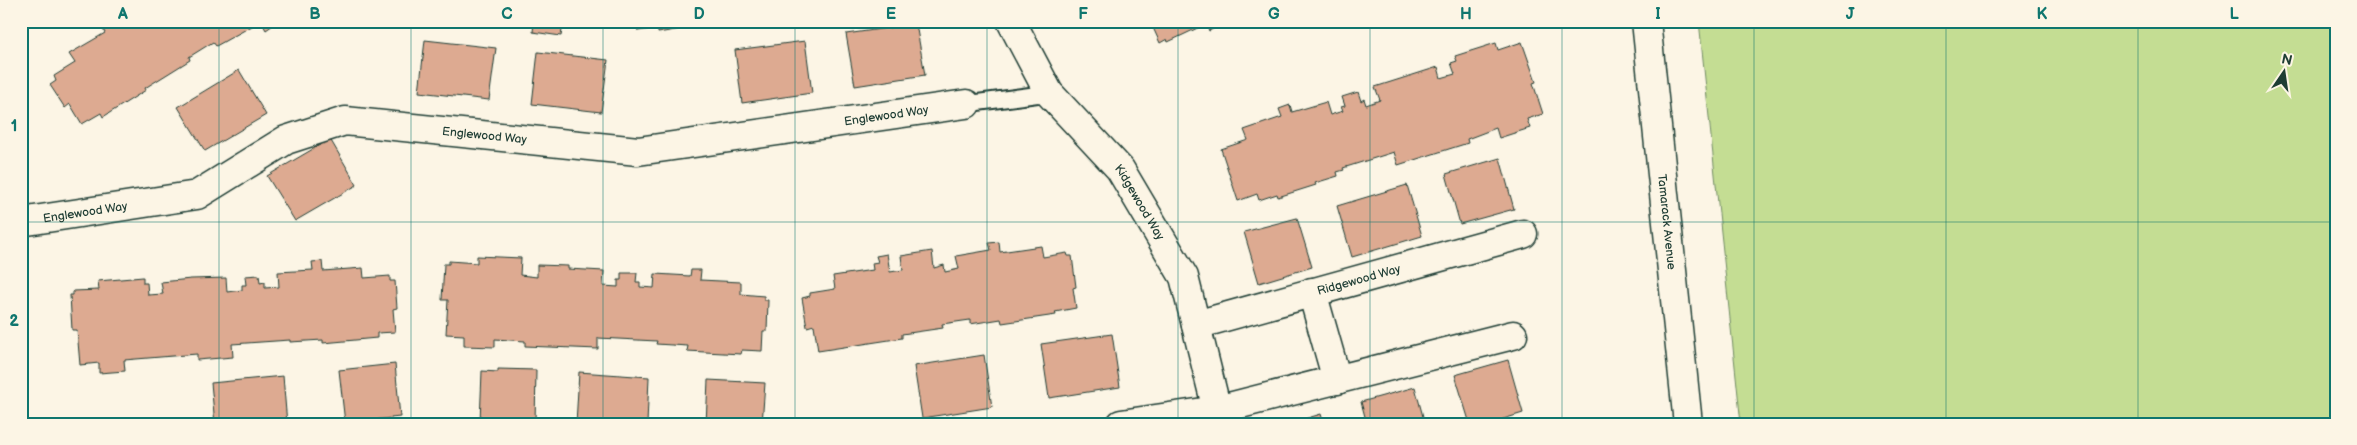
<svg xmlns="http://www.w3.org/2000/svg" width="2357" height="445" font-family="'Balsamiq Sans',sans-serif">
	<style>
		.green { fill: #c4dd93; stroke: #728d64 }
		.building { fill: #ddaa91; stroke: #1f3d34 }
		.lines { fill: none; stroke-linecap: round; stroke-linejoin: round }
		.lane-casing { stroke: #1f3d34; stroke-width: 19 }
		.street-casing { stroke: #1f3d34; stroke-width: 31 }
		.secondary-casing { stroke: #1f3d34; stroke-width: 31 }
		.lane { stroke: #fcf5e5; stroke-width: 15 }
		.street { stroke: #fcf5e5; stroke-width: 28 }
		.secondary { stroke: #fcf5e5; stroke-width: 28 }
		.grid { fill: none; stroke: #0f766e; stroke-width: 1; stroke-opacity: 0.55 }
		.labels { text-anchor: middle; stroke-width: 4; stroke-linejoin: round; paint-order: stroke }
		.street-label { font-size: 12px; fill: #1f3d34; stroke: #fcf5e5 }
		.neatline { fill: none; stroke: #0f766e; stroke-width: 2 }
		.grid-label { font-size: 16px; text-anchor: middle; font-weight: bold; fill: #0f766e }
	</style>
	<rect width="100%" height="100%" fill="#fcf5e5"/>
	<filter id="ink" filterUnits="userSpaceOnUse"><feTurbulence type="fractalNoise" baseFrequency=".02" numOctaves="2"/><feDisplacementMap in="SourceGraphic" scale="10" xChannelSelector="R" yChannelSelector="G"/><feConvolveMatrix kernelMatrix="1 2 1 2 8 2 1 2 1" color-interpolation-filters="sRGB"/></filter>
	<g filter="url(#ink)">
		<path class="green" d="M 1699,21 L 2336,21 L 2336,424 L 1741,424 Z"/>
		<path class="building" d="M 104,21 L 115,21 L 118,27 L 129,21 L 279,21 L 266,30 L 261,21 L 216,46 L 213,42 L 189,57 L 190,60 L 145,88 L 146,90 L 103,117 L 101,113 L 82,124 L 70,104 L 65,108 L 50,85 L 56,81 L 54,76 L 75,63 L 69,54 L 105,33 L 100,24 Z
			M 526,21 L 582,21 L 581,26 L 563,24 L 561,36 L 533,32 L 534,22 Z
			M 636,21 L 711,21 L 710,24 L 658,33 L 658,28 L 638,31 Z
			M 1150,21 L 1228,21 L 1209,31 L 1206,24 L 1168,42 L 1167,39 L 1160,43 Z
			M 916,24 L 925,75 L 855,86 L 846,34 Z
			M 425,40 L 496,48 L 489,100 L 419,92 Z
			M 805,41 L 812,93 L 742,103 L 735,50 Z
			M 1522,42 L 1536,82 L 1533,83 L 1543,114 L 1527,119 L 1530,128 L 1499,138 L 1496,128 L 1467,139 L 1468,143 L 1398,165 L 1394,152 L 1343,168 L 1344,170 L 1337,172 L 1338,176 L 1315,183 L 1316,185 L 1278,197 L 1277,194 L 1259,200 L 1257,194 L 1238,201 L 1221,149 L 1248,140 L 1244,130 L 1282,117 L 1279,109 L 1290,105 L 1292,112 L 1326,102 L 1330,115 L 1343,111 L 1341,107 L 1345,106 L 1342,97 L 1358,92 L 1361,101 L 1364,99 L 1366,105 L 1380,100 L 1375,87 L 1438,67 L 1441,78 L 1455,74 L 1451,63 L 1457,61 L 1455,56 L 1496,43 L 1498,50 Z
			M 538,52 L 608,60 L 601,112 L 532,104 Z
			M 239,70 L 266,115 L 205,151 L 178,107 Z
			M 330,139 L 357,185 L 295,221 L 267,176 Z
			M 1500,158 L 1514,209 L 1460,224 L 1446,174 Z
			M 1407,185 L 1422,236 L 1352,257 L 1337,206 Z
			M 1297,218 L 1312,267 L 1259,283 L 1244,232 Z
			M 999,242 L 1000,252 L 1041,246 L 1043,257 L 1067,253 L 1068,256 L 1072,256 L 1076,287 L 1073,288 L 1076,308 L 1055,312 L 1056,315 L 1002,323 L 1001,319 L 970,324 L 970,320 L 942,324 L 943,328 L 902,334 L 902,338 L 818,351 L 814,325 L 807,327 L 802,298 L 810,296 L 810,293 L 835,289 L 833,276 L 873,270 L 872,263 L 878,262 L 876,256 L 887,254 L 890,272 L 903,270 L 901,256 L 932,251 L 934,268 L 944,265 L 945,272 L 959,269 L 956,256 L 991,250 L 989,243 Z
			M 477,256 L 521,258 L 520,275 L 537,277 L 537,265 L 568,266 L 568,269 L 604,271 L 603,286 L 618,287 L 618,280 L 621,280 L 621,273 L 637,273 L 636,282 L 640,282 L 640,287 L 654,288 L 655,274 L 690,276 L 691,270 L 701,270 L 700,280 L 741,282 L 741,294 L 764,296 L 764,300 L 768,300 L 767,331 L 763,331 L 762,351 L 742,350 L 741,354 L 687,351 L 688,346 L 656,344 L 657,341 L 598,338 L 598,349 L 525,346 L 525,341 L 495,339 L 495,347 L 464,346 L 464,335 L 446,334 L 448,300 L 442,300 L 444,264 L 449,264 L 449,261 L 477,263 Z
			M 322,261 L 323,271 L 363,268 L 364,278 L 390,276 L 390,281 L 395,281 L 397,308 L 393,309 L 395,332 L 377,333 L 377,338 L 323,343 L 323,340 L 290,342 L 290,340 L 232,344 L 233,357 L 197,360 L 197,354 L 124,360 L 125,371 L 99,373 L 99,363 L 80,365 L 77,330 L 72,330 L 70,295 L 73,295 L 73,291 L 99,290 L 98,281 L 143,277 L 143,283 L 147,283 L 148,295 L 163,294 L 161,282 L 191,279 L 226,278 L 227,292 L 242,290 L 242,285 L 246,285 L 245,276 L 259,275 L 260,283 L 265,282 L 265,288 L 279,287 L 278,272 L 313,270 L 312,262 Z
			M 1112,334 L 1120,387 L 1049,398 L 1041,344 Z
			M 984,355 L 992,407 L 922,418 L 914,366 Z
			M 1508,360 L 1523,413 L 1487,424 L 1470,424 L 1455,375 Z
			M 395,364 L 400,417 L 345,423 L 339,370 Z
			M 498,369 L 536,370 L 535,423 L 480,422 L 482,371 L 498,372 Z
			M 579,372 L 649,377 L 647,424 L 576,424 Z
			M 283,376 L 287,424 L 215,424 L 211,383 Z
			M 708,380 L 765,383 L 762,424 L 706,424 Z
			M 1415,387 L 1425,424 L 1367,424 L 1361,402 Z
			M 1321,414 L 1324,424 L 1288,424 Z"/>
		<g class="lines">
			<defs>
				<path id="lane" d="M 966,104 L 1049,93"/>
				<g id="street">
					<path id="s1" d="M 1011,21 L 1049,93 L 1120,169 L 1184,277 L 1217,410"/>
					<path id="s2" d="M 21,222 L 197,195 L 286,140 L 345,121 L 638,151 L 966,104"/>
					<path d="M 1312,292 L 1337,380"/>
					<path id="s3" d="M 1196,325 L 1523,234"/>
					<path d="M 1121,424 L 1217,410 L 1513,335"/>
				</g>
				<g id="secondary">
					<path id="s4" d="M 1646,21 L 1688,424"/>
				</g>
			</defs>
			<use href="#lane" class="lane-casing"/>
			<use href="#street" class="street-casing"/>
			<use href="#secondary" class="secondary-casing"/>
			<use href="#lane" class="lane"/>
			<use href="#street" class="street"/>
			<use href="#secondary" class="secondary"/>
		</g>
	</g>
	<path class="grid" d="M 219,21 L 219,424M 411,21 L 411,424M 603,21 L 603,424M 795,21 L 795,424M 987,21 L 987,424M 1178,21 L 1178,424M 1370,21 L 1370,424M 1562,21 L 1562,424M 1754,21 L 1754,424M 1946,21 L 1946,424M 2138,21 L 2138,424M 21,222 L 2336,222"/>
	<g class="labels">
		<g class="street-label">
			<text dy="4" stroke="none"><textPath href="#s2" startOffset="890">Englewood Way</textPath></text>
			<text dy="4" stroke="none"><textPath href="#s2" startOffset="485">Englewood Way</textPath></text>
			<text dy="4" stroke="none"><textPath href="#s1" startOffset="224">Kidgewood Way</textPath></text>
			<text dy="4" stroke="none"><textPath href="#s2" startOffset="65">Englewood Way</textPath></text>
			<text dy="4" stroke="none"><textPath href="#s4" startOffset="202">Tamarack Avenue</textPath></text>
			<text dy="4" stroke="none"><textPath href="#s3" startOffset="169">Ridgewood Way</textPath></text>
		</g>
	</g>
	<rect width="2357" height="445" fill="none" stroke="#fcf5e5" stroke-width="55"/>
	<g transform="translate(2284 72) rotate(13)" stroke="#fcf5e5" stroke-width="4" paint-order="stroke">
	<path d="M0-4L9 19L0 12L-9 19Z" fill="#1f3d34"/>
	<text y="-8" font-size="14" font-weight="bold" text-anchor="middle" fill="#1f3d34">N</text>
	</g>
	<rect x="28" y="28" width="2302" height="390" class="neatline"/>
	<g class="grid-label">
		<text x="123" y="19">A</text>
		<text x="315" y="19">B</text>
		<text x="507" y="19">C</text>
		<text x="699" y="19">D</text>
		<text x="891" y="19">E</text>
		<text x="1083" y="19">F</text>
		<text x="1274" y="19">G</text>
		<text x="1466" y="19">H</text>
		<text x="1658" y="19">I</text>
		<text x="1850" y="19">J</text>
		<text x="2042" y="19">K</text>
		<text x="2234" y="19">L</text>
		<text x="14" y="131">1</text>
		<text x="14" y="326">2</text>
	</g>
</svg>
